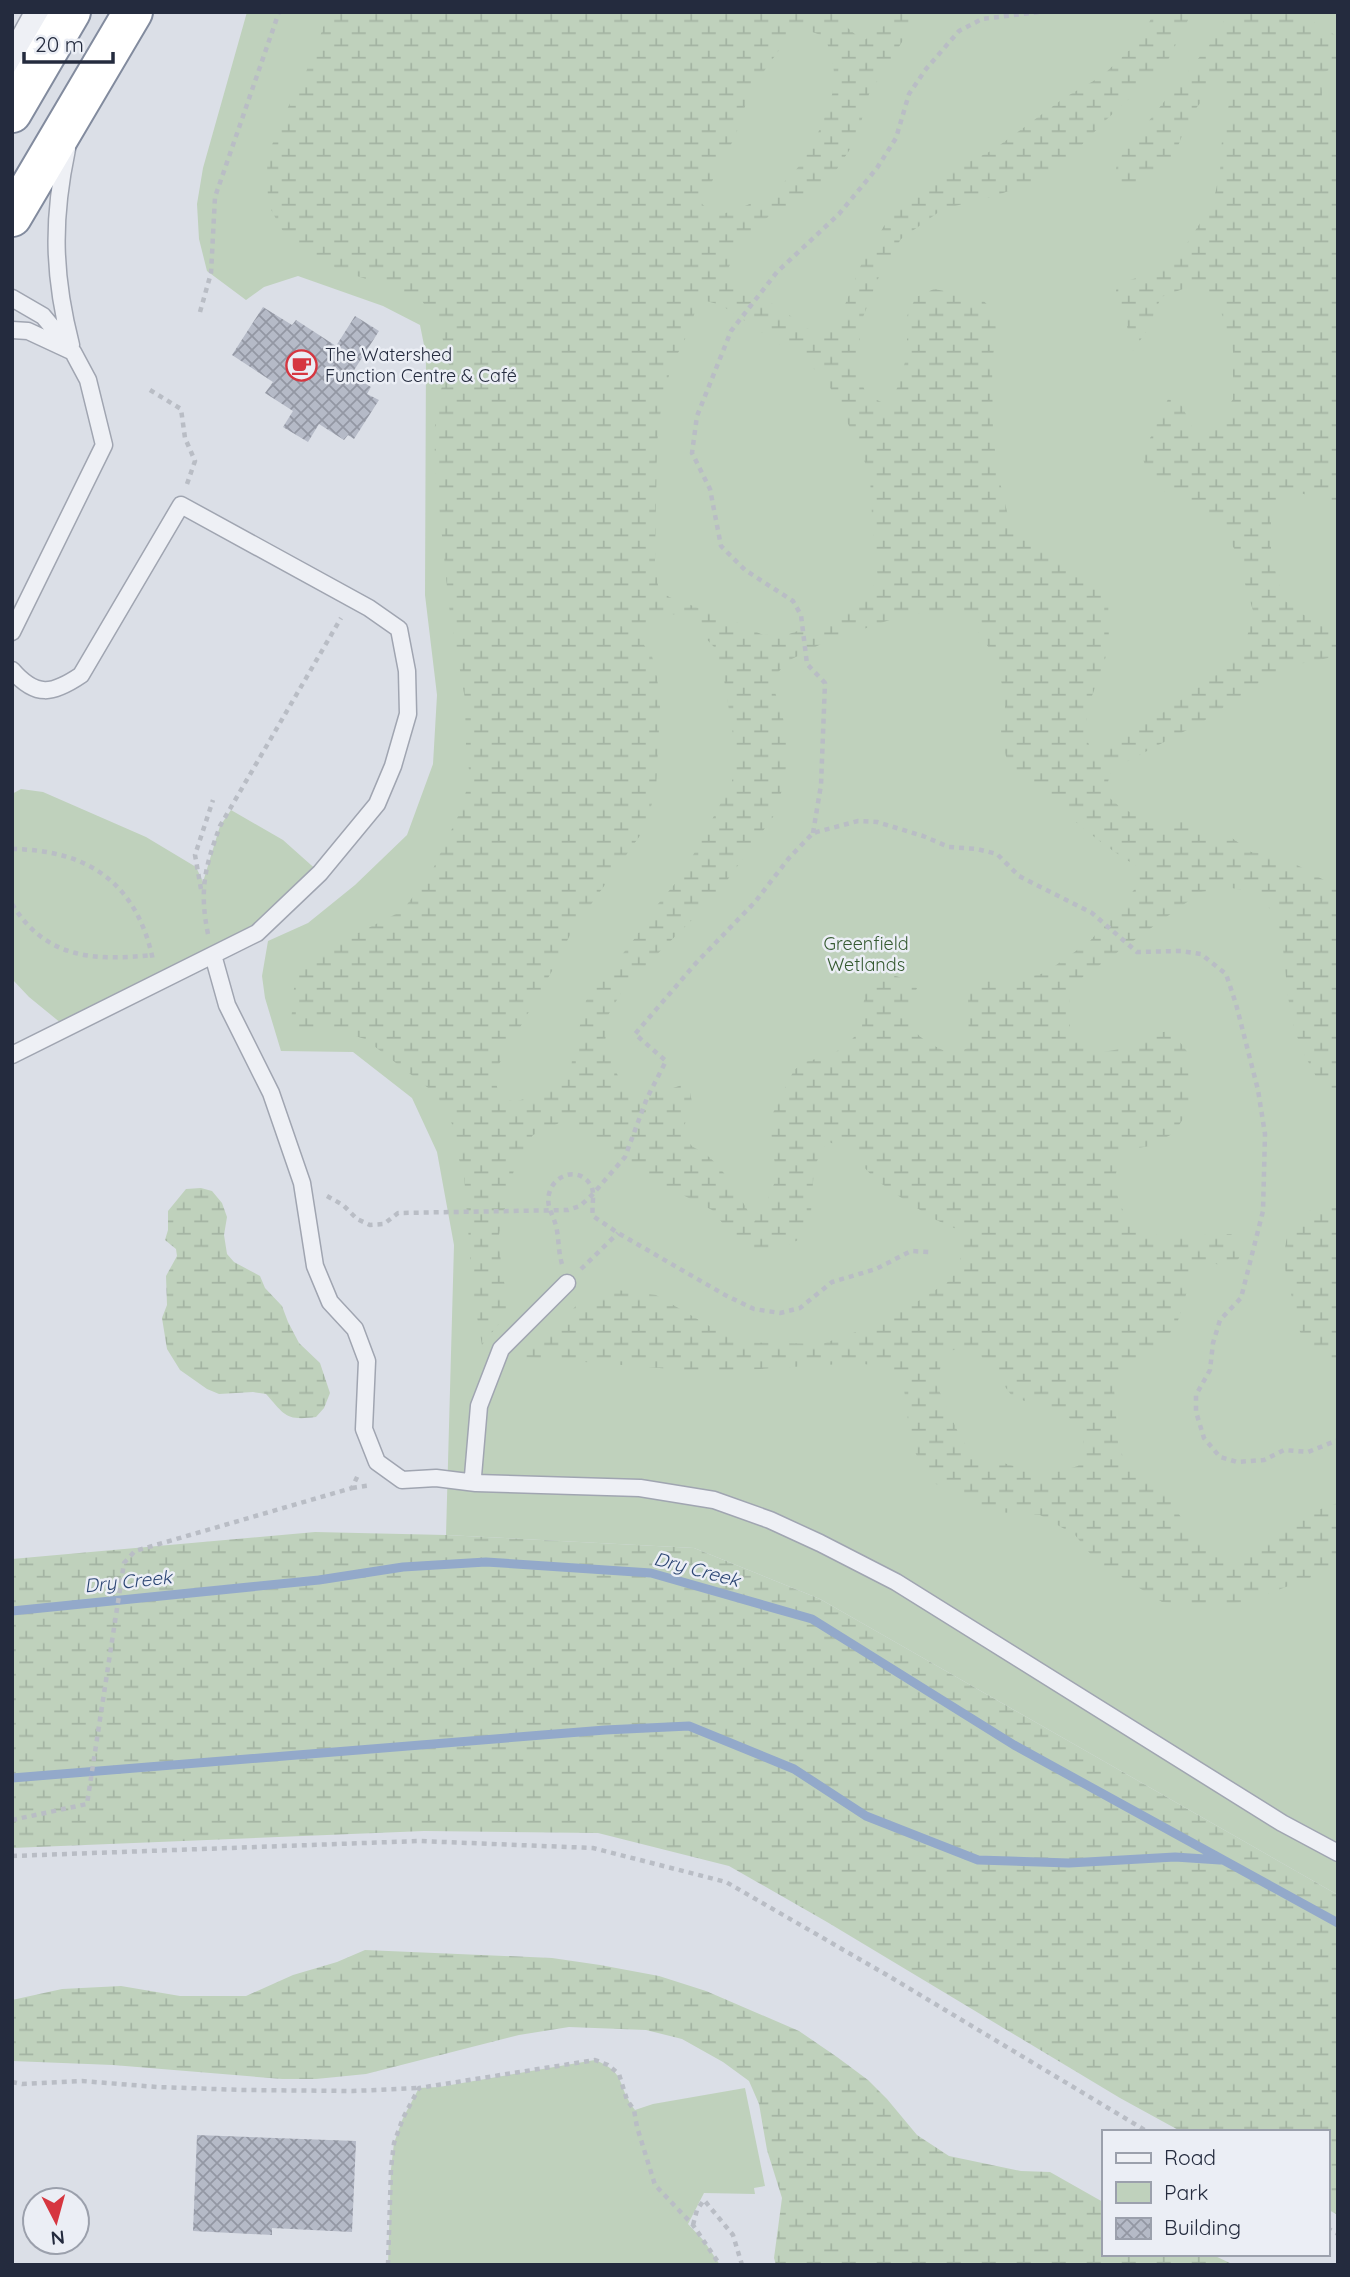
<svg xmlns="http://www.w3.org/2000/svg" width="1350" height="2277" font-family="Quicksand,sans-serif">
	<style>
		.green { fill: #bfd1bc }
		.wetland { fill: url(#wetland-marsh); fill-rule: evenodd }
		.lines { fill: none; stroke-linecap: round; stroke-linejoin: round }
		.stream { stroke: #93a9ca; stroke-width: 9 }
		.building { fill: url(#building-cross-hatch) }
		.service-casing { stroke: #a0a5b1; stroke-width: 19 }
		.minor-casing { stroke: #a0a5b1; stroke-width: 33 }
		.trunk-casing { stroke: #828b9e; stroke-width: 42 }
		.path { stroke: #b9bdc5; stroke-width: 4.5; stroke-dasharray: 5 5; stroke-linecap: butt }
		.service { stroke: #eef0f5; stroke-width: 16 }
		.minor { stroke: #eef0f5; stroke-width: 30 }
		.trunk { stroke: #fff; stroke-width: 38 }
		.labels { text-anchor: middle; stroke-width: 5; stroke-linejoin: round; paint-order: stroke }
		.poi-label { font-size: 18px; fill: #242b3e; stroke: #ebeef5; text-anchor: start }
		.park-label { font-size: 18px; fill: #355a31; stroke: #ebeef5 }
		.water-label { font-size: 19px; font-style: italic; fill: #2c4674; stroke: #ebeef5 }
	</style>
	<defs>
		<pattern id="wetland-marsh" width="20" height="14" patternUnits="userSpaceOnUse" patternTransform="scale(1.75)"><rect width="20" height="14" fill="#bfd1bc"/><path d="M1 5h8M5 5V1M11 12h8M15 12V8" fill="none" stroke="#a4b4a3"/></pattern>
		<pattern id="building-cross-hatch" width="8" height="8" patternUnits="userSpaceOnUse" patternTransform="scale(1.75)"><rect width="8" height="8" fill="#b5bac7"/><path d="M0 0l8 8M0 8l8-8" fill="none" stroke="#9397a3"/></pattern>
	</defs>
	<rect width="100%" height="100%" fill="#dbdfe7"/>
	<path class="green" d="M 247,12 L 1338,12 L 1338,1895 L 820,1599 L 694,1548 L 446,1535 L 454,1245 L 437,1152 L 412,1098 L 353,1052 L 281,1051 L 265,998 L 262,976 L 268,941 L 308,923 L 355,885 L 407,835 L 433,764 L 437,695 L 425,595 L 426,355 L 420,325 L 383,306 L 298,276 L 264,287 L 246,300 L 207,271 L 199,239 L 197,204 L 203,168 Z
		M 21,789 L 43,792 L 146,837 L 196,867 L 203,882 L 220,826 L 231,810 L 283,840 L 320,873 L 257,933 L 67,1028 L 29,997 L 12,979 L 12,794 Z
		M 595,2060 C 628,2073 616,2086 635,2110 L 653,2104 L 745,2088 L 765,2186 L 754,2188 L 755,2194 L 704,2193 L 688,2224 L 704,2241 L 720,2265 L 388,2265 L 391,2169 L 394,2143 L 403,2118 L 419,2088 L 439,2087 Z"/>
	<path class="wetland" d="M 327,12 L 837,12 L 842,23 L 863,41 L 890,21 L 896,12 L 921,12 L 869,94 L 856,140 L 837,169 L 799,199 L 760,222 L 740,243 L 728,269 L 732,285 L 779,307 L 806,328 L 821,333 L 840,317 L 861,265 L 884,226 L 908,197 L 932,180 L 993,150 L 1064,98 L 1102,76 L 1142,38 L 1154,12 L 1192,12 L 1165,66 L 1107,119 L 1074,153 L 1033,182 L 995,196 L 943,209 L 901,239 L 882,269 L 863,317 L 856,363 L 866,395 L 890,406 L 899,383 L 907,355 L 907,316 L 916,297 L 934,289 L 981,298 L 995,313 L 996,332 L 992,364 L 993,435 L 998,474 L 1009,520 L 1029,545 L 1087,574 L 1108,591 L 1109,648 L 1087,710 L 1086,737 L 1091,750 L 1112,744 L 1159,715 L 1223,670 L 1244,646 L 1254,614 L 1235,550 L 1219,524 L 1151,483 L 1142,456 L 1168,399 L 1180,402 L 1193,429 L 1214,431 L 1233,399 L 1233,351 L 1219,305 L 1202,282 L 1161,297 L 1149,327 L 1133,351 L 1124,314 L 1114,305 L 1117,284 L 1146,275 L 1175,262 L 1213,203 L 1220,172 L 1222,139 L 1233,84 L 1217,83 L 1197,107 L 1183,133 L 1170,167 L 1152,181 L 1128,190 L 1114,185 L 1117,161 L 1217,35 L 1228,12 L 1298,12 L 1338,37 L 1338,67 L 1321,73 L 1322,97 L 1338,117 L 1338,502 L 1334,503 L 1297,492 L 1278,496 L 1271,518 L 1271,555 L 1283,599 L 1302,614 L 1334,630 L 1338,630 L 1338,656 L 1294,665 L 1263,680 L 1204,721 L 1111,770 L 1105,794 L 1119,806 L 1142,819 L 1189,820 L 1211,833 L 1232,838 L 1251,852 L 1275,855 L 1299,866 L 1338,888 L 1338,1099 L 1323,1090 L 1301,1048 L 1293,1024 L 1288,997 L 1282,939 L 1276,914 L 1251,892 L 1232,888 L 1201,892 L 1079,980 L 1069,994 L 1070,1031 L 1083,1047 L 1103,1052 L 1120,1049 L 1145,1034 L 1172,1031 L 1188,1053 L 1190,1108 L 1174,1133 L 1150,1146 L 1125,1150 C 1114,1172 1112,1182 1121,1206 C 1124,1213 1129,1223 1136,1228 C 1152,1242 1209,1233 1231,1234 L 1242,1244 L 1239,1258 L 1228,1272 L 1215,1263 L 1196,1262 L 1176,1327 L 1155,1348 L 1132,1367 L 1114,1388 L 1118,1443 L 1123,1457 L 1154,1483 L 1174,1505 L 1189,1532 L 1215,1556 L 1239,1556 L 1275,1535 L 1300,1516 L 1338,1503 L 1338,1571 L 1320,1574 L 1246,1602 L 1204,1606 L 1162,1602 L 1097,1562 L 1075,1535 L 1040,1515 L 984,1511 L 929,1480 L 911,1444 L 903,1381 L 883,1367 L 858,1363 L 709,1372 L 522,1357 L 576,1306 L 617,1290 L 656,1295 L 737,1342 L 822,1344 L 870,1327 L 915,1303 L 951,1280 L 963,1253 L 961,1231 L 934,1219 L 900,1197 L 875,1179 L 849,1151 L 827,1141 L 814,1167 L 811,1212 L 798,1240 L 765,1256 L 735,1239 L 712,1210 L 648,1177 L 603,1142 L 568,1119 L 533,1135 L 516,1161 L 498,1239 L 503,1277 L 510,1310 L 482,1345 L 473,1294 L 464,1175 L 455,1147 L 452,1124 L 436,1094 L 365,1039 L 329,1028 L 290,1034 L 295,977 L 324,943 L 360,932 L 402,911 L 431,873 L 460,812 L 470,778 L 466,746 L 465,699 L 449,607 L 436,475 L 434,434 L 438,399 L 449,365 L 441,332 L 421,299 L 379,283 L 341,271 L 314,255 L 282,230 L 268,204 L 267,158 L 282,119 L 306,72 L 322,31 ZM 796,26 L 826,37 C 828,49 834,62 834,74 C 835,90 829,107 823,121 C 801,177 773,200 716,216 L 702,204 L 719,166 L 735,137 L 750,91 ZM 699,299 L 721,305 L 794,354 L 825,377 L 858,444 L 870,476 L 872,517 L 878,580 L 862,599 L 824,622 L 789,634 L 763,635 L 736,622 L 669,597 L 658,586 L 655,561 L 657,443 L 662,400 L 672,365 L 689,331 ZM 954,611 C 986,629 1003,670 1005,706 C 1005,714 1002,721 1001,728 C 1001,736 1004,751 1007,759 C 1016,781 1039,794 1057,807 C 1084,828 1109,851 1139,867 L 1140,883 L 1090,941 L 1045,973 L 1018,979 L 995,978 L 971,983 L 968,995 L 969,1047 L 955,1055 C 937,1048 905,1035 908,1010 C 909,1003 914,995 917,988 C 897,973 890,971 867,984 L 863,1006 L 862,1028 L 846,1046 L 830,1055 L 805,1062 L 794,1070 L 772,1115 L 766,1136 L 774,1158 L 777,1177 L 766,1203 L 754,1222 C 743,1202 727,1172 709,1157 C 693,1143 693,1154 683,1130 L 692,1102 L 688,1083 L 667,1090 L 624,1091 L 605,1044 L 607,1017 L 625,986 L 715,897 L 773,817 L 784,784 L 788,750 L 783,718 L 774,689 L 775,676 L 788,661 L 823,643 L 907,614 ZM 677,614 L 697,629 L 714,647 L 723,673 L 735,747 L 732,782 L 683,874 L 653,910 L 635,938 L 586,1001 L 572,1058 L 571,1077 L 544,1092 L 515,1102 L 499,1096 L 494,1073 L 552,971 L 572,931 L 644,830 L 656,790 L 660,706 L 657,677 L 652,656 L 644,645 L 643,629 L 653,617 ZM 968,1346 L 985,1360 L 1012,1396 L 1037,1406 L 1066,1414 L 1083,1434 L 1083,1452 L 1078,1466 L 1061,1471 L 1036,1472 L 981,1457 L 962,1441 L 937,1386 L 943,1353 Z
		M 201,1188 L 212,1191 L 222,1203 L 227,1217 L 224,1235 L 227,1254 L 234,1262 L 260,1276 L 265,1288 L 282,1306 L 288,1322 L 299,1343 L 320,1363 L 330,1393 L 324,1408 L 316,1417 C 285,1421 285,1415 266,1394 L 253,1392 L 219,1394 L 207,1389 L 180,1370 L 167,1349 L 162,1318 L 167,1305 L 166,1276 L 177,1256 L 176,1249 L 165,1240 L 168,1230 L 168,1211 L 186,1189 Z
		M 1338,1205 L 1338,1367 L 1317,1358 L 1300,1332 L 1283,1260 L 1288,1230 L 1309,1211 Z
		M 315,1532 L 446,1535 L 694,1548 L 820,1599 L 1338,1895 L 1338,2215 L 1327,2209 L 1327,2132 L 1182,2132 L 1120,2098 L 827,1922 L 729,1866 L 598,1833 L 424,1831 L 12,1848 L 12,1559 Z
		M 365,1950 L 552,1958 L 600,1965 L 659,1976 L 706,1991 L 799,2031 L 837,2057 L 868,2080 L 887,2099 L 917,2135 L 949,2156 L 1021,2171 L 1050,2172 L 1103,2202 L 1103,2254 L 1211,2254 L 1234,2265 L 776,2265 L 774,2258 L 782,2198 L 767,2150 L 759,2104 L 749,2081 L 723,2062 L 682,2039 L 646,2030 L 569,2027 L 519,2035 L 366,2074 L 316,2079 L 282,2079 L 113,2065 L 12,2061 L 12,2000 L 62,1989 L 121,1986 L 180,1996 L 246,1996 L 293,1975 L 337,1962 Z"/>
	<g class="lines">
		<path class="stream" d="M 12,1611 L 319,1580 L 403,1567 L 486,1562 L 651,1573 L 812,1619 L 1014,1745 L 1338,1923
			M 12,1778 L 605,1730 L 689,1726 L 794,1769 L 866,1816 L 978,1860 L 1069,1863 L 1175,1857 L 1220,1860"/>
	</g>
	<path class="building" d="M 263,307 L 292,325 L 296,320 L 336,346 L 355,316 L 379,331 L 351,375 L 371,387 L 367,394 L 379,400 L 354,439 L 348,435 L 344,440 L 319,424 L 308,442 L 283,427 L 293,411 L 265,393 L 273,382 L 232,355 Z
		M 197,2135 L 356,2141 L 352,2232 L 272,2228 L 272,2235 L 193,2231 Z"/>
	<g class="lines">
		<defs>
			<path id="service" d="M 67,149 C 52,220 53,275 71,345
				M 12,298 L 43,316 L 73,352 L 88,380 L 104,445 L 12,632
				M 12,330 L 28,331 L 71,351
				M 12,670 C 36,698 53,694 81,675 L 181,505 L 369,608 L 399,629 L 407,671 L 408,714 L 393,766 L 377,804 L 320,873 L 257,933 L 12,1055
				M 213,955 L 227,1005 L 271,1093 L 302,1183 L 315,1266 L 330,1302 L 355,1329 L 367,1361 L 364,1429 L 377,1462 L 402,1480 L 436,1478 L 476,1483 L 640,1488 L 714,1500 L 770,1520 L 820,1543 L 896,1582 L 1282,1823 L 1338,1853
				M 476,1483 L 473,1476 L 479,1406 L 501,1349 L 567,1283"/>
			<path id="minor" d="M 12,65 L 41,12"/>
			<path id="trunk" d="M 12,113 L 71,12
				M 12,217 L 133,12"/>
		</defs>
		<use href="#service" class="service-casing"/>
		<use href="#minor" class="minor-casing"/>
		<use href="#trunk" class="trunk-casing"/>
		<path class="path" d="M 200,312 L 211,273 L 215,197 L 279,12
			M 150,390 L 181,409 L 185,438 L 195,461 L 187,484
			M 813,833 L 821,785 L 825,683 L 807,664 L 801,615 L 793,601 L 745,570 L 721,546 L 710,489 L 692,453 L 697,416 L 731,331 L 777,272 L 839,214 L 877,168 L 896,138 L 909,94 L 926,69 L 959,31 L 982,19 L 1039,12
			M 12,849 C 88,850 137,883 153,960
			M 201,889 L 195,855 L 213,800
			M 12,904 C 46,959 94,961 152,955
			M 208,934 C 199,890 205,867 220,826 L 341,618
			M 327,1196 L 343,1205 L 357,1219 L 370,1225 L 384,1224 L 398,1213 L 568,1210 L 580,1206 L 592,1195 L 625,1157 L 647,1098 L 666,1061 L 635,1034 L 696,963 L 755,902 L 789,858 L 813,833 L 858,821 L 877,822 L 923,836 L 949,847 L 977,849 L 997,854 L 1019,876 L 1092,913 L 1137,952 L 1181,951 L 1201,954 L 1226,974 L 1236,1004 L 1258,1090 L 1265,1134 L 1263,1211 L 1241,1298 L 1220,1320 L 1213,1343 L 1210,1370 L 1196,1395 L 1196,1412 L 1204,1438 L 1220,1457 L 1237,1462 L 1264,1460 L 1284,1450 L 1308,1452 L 1338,1440
			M 562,1264 C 558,1251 559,1238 556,1226 C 553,1214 546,1207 549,1194 C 553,1175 578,1166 590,1184 C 596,1192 591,1206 593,1216 L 618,1233 L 725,1295 L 754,1309 L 780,1313 L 800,1308 L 832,1282 L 876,1269 L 911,1251 L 930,1252
			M 581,1269 L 618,1233
			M 352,1488 L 371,1485
			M 12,1820 L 87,1804 L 124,1563 L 135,1551 L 352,1488 L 358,1475
			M 12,1856 L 419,1841 L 593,1848 L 726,1882 L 887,1975 L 1148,2132
			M 12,2082 L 22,2084 L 82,2081 L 157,2087 L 244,2090 L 353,2091 L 418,2088
			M 693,2225 L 697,2210 L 704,2200 L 733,2235 L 742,2265
			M 1327,2228 L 1338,2234
			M 388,2265 L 391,2168 L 394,2143 L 403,2118 L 419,2088 L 595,2060 L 608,2065 L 619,2074 L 627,2100 L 634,2110 L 637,2127 L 655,2185 L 693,2225 L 720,2265"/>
		<use href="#service" class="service"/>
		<use href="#minor" class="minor"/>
		<use href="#trunk" class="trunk"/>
	</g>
	<defs>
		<symbol id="cafe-ring" viewBox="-11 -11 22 22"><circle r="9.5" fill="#ebeef5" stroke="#d63640" stroke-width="1.5"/><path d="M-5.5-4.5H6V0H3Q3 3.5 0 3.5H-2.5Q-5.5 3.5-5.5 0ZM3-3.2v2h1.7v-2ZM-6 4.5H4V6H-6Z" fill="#d63640"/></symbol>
	</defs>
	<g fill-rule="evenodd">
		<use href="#cafe-ring" x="284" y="348" width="35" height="35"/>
	</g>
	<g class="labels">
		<g class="poi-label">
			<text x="325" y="361">The Watershed<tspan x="325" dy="21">Function Centre &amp; Café</tspan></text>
		</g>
		<g class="park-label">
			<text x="866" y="950">Greenfield<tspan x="866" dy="21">Wetlands</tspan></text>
		</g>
		<g class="water-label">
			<text transform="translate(697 1569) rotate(15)" y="7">Dry Creek</text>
			<text transform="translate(128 1581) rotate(-6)" y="7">Dry Creek</text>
		</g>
	</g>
	<rect width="1350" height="2277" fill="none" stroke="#242b3e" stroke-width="28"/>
	<rect x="1102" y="2130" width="228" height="126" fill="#ebeef5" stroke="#9ba0ac" stroke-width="2"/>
	<rect x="1116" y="2153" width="35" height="10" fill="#eef0f5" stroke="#9ba0ac" stroke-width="2"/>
	<text x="1164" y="2165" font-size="21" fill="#242b3e">Road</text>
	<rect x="1116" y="2182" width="35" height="21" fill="#bfd1bc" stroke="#9ba0ac" stroke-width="2"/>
	<text x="1164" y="2200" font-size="21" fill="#242b3e">Park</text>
	<rect x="1116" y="2218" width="35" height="21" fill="url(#building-cross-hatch)" stroke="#9ba0ac" stroke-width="2"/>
	<text x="1164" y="2235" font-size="21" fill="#242b3e">Building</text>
	<g transform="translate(56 2221) rotate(174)"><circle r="33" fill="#ebeef5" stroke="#9ba0ac" stroke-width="2"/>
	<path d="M0-5L12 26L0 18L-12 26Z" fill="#d63640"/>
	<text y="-10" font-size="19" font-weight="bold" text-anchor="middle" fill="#242b3e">N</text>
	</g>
	<path d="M24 52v10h89v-10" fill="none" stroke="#242b3e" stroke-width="3.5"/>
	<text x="35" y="52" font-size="21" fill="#242b3e" stroke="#ebeef5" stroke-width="5" paint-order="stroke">20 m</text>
</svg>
